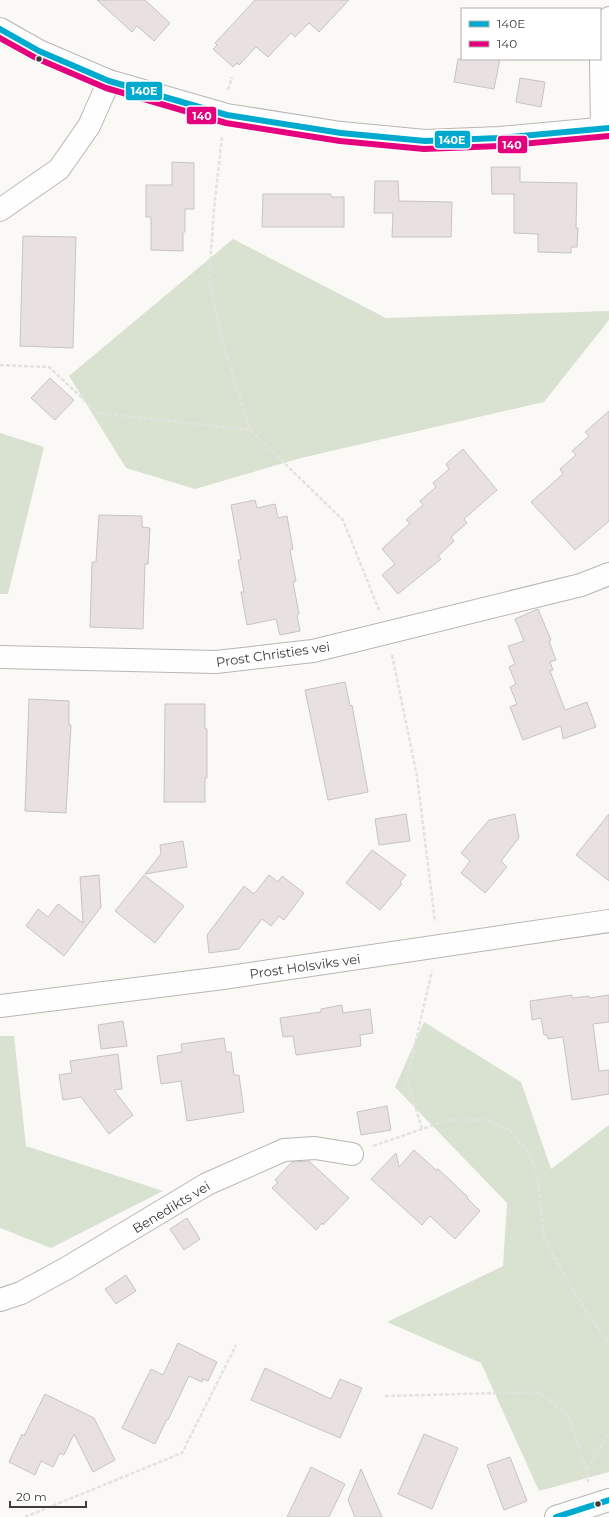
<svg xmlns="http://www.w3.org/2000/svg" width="609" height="1517" font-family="Montserrat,sans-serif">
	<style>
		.green { fill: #d9e1d1 }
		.building { fill: #e9e0e2; stroke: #c7c4c3 }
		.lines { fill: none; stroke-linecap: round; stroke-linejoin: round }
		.street-casing { stroke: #b7b6b3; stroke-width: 24 }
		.secondary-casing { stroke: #b7b6b3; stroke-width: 24 }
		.path { stroke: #e2e2e1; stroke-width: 2.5; stroke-dasharray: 4 2; stroke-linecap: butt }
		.street { stroke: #fefefe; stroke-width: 22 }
		.secondary { stroke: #fefefe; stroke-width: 22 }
		.bus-1-casing { stroke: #fff; stroke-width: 9 }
		.bus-2-casing { stroke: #fff; stroke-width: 9 }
		.bus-1 { stroke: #00a9ce; stroke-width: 6 }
		.bus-2 { stroke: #e5007d; stroke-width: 6 }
		.bus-dot { fill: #3d3c39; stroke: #fff; stroke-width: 1.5 }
		.labels { text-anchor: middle; stroke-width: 3; stroke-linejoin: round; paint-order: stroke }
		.street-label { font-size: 13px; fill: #3d3c39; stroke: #fff }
		.line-badge { stroke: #fff; stroke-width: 1.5 }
		.badge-label { font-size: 11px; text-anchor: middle; font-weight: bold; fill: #fff }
	</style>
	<rect width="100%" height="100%" fill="#fbf9f6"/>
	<path class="green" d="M 233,239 L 386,318 L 609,311 L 609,320 L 544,402 L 301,458 L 195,489 L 126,468 L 69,376 Z
		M 0,433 L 44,447 L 8,594 L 0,594 Z
		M 424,1022 L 521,1082 L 551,1169 L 609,1125 L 609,1472 L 539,1491 L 481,1363 L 387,1322 L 503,1266 L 507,1203 L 395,1087 Z
		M 0,1036 L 14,1036 L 26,1146 L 163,1191 L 51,1248 L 0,1228 Z"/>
	<path class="building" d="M 97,0 L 145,0 L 170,23 L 154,41 L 137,26 L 132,32 Z
		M 255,0 L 349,0 L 319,32 L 309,23 L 295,37 L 291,33 L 268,57 L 256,47 L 239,65 L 237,63 L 233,67 L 213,49 L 217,45 L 215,43 Z
		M 458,59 L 500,59 L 494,89 L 454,82 Z
		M 520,78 L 545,82 L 541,107 L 516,102 Z
		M 172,162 L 194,163 L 194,209 L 185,209 L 185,232 L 183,232 L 183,251 L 151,250 L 151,217 L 146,217 L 146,185 L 172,185 Z
		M 491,167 L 520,167 L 520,182 L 577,183 L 576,228 L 578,228 L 577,247 L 571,247 L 571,253 L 538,252 L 538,234 L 514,233 L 514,194 L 492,194 Z
		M 375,181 L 398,181 L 399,201 L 452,202 L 451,237 L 392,237 L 393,213 L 374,213 Z
		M 263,194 L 331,194 L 331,197 L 344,197 L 344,227 L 262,227 Z
		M 23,236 L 76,237 L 73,348 L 20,346 Z
		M 50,378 L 74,400 L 55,420 L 31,398 Z
		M 609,411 L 609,521 L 575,550 L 531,502 L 563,474 L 560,469 L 576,455 L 572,451 L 589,436 L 585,432 Z
		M 463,449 L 497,490 L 464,519 L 467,523 L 451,537 L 454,541 L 438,556 L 441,559 L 398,594 L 382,575 L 395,564 L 382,549 L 410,523 L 406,520 L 423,505 L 420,501 L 436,487 L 433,483 L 449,469 L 446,464 Z
		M 255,500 L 257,508 L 275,504 L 278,518 L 287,516 L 293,549 L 290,550 L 296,581 L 293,582 L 299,614 L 297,615 L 300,631 L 280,635 L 276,619 L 247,625 L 241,592 L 244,592 L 238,560 L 241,560 L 231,505 Z
		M 99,515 L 142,516 L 142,527 L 150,528 L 148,564 L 145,564 L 143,629 L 90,627 L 92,562 L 96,562 Z
		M 538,609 L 551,640 L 549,641 L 556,660 L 550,662 L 553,670 L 550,671 L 565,710 L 587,702 L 596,727 L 563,739 L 561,726 L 523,740 L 510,707 L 517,704 L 510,687 L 516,684 L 509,667 L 515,664 L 508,646 L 524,641 L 515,619 Z
		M 345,682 L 350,706 L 352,705 L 368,792 L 328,800 L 305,690 Z
		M 29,699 L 69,701 L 69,725 L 71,725 L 66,813 L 25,811 Z
		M 165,704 L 205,704 L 205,729 L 207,729 L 207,778 L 205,778 L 205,802 L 164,802 Z
		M 406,814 L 410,841 L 379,845 L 375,819 Z
		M 515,814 L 519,838 L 501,861 L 507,867 L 485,893 L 461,873 L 470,861 L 461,853 L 489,820 Z
		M 609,814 L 609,881 L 576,855 Z
		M 183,841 L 187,867 L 145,874 L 161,854 L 160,845 Z
		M 372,850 L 406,875 L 400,882 L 402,884 L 380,910 L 346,883 Z
		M 99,875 L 101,907 L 64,956 L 26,926 L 38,909 L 48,917 L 58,904 L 83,923 L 80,877 Z
		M 144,875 L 184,906 L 155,943 L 115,911 Z
		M 269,875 L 278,882 L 282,876 L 304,893 L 284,920 L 279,916 L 271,926 L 262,919 L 239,949 L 209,953 L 207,935 L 244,886 L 254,894 Z
		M 572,995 L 572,998 L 589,996 L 589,998 L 609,995 L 609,1022 L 593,1024 L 599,1071 L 609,1070 L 609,1094 L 572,1100 L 563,1037 L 548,1039 L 547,1035 L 544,1035 L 541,1018 L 532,1020 L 530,1001 Z
		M 342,1005 L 343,1013 L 370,1009 L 373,1033 L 360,1035 L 361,1046 L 296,1055 L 293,1036 L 283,1037 L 280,1018 L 321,1012 L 321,1009 Z
		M 123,1021 L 127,1046 L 101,1049 L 98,1025 Z
		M 224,1038 L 226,1052 L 231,1052 L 234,1075 L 239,1075 L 244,1112 L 187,1121 L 181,1081 L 161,1084 L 157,1056 L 182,1052 L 181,1044 Z
		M 118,1054 L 122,1089 L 114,1090 L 133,1115 L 109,1134 L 81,1097 L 63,1100 L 59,1075 L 72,1073 L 70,1061 Z
		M 387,1106 L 391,1130 L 361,1135 L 357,1112 Z
		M 414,1150 L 436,1170 L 438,1169 L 468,1197 L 467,1198 L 480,1211 L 455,1239 L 430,1216 L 422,1225 L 371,1179 L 396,1153 L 399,1167 Z
		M 309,1161 L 349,1198 L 323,1225 L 322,1223 L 316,1230 L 272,1188 L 278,1182 L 275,1180 L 292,1162 Z
		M 187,1218 L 200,1239 L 184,1250 L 170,1229 Z
		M 126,1275 L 136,1291 L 116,1304 L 105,1289 Z
		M 178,1343 L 217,1362 L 208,1381 L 203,1379 L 202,1382 L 189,1376 L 168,1420 L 167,1419 L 155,1444 L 122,1428 L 151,1369 L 163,1375 Z
		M 265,1368 L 331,1399 L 340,1379 L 362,1388 L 340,1438 L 251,1400 Z
		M 45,1394 L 94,1418 L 115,1460 L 93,1472 L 74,1434 L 64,1455 L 60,1453 L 53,1467 L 41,1461 L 35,1475 L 9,1462 L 22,1434 L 24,1436 Z
		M 424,1434 L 458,1448 L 432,1509 L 398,1494 Z
		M 510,1457 L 527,1501 L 504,1510 L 487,1465 Z
		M 311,1467 L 345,1484 L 329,1517 L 287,1517 Z
		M 361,1469 L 382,1517 L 355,1517 L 348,1500 Z"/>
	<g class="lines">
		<defs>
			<path id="street" d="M 602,128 L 601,62 L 609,18
				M 0,210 L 59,169 L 89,126 L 109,81
				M 0,657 L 216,662 L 313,651 L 581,585 L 609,574
				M 0,1006 L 223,978 L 609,921
				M 0,1300 L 21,1293 L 67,1268 L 207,1184 L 284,1150 L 315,1148 L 352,1154"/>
			<path id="secondary" d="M 0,29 L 39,51 L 109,81 L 227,115 L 341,133 L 425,141 L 499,138 L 609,128
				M 556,1517 L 609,1500"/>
		</defs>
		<use href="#street" class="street-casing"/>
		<use href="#secondary" class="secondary-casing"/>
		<path class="path" d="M 228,90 L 232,77
			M 222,137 L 214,209 L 209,281 L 223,343 L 250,430
			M 0,365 L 49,367 L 98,413 L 250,430 L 343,520 L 379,610
			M 392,655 L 417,776 L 435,922
			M 422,1129 L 407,1079 L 432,971
			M 373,1146 L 448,1120 L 486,1120 L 510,1130 L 531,1156 L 538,1179 L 544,1238 L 573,1291 L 609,1345
			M 385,1396 L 538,1392 L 568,1415 L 586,1469 L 588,1482
			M 587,1469 L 609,1433
			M 25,1517 L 182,1453 L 236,1345"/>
		<use href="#street" class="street"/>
		<use href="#secondary" class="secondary"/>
		<defs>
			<path id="bus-1" d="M 0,29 L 39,51 L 109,81 L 227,115 L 341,133 L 425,141 L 499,138 L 609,128
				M 556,1517 L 609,1500"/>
			<path id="bus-2" d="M 0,38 L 36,58 L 106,88 L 226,123 L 340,141 L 424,149 L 500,146 L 609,136"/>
		</defs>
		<use href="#bus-1" class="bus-1-casing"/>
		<use href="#bus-2" class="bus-2-casing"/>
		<use href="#bus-1" class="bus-1"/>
		<use href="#bus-2" class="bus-2"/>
	</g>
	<g class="bus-dot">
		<circle cx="39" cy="59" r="3.5"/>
		<circle cx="598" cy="1504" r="3.5"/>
	</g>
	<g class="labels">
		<g class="street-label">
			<text transform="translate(273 654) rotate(-8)" y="5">Prost Christies vei</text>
			<text transform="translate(305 966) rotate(-8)" y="5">Prost Holsviks vei</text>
			<text transform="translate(171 1207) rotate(-31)" y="5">Benedikts vei</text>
		</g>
	</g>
	<g class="line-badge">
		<rect x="125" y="81" width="38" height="20" rx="4" fill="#00a9ce"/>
		<rect x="186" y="106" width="31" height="19" rx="4" fill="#e5007d"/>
		<rect x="434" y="130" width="37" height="19" rx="4" fill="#00a9ce"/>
		<rect x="497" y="135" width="31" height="19" rx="4" fill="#e5007d"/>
	</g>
	<g class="badge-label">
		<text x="144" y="95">140E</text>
		<text x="202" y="120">140</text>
		<text x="452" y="144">140E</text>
		<text x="512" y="149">140</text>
	</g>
	<rect x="461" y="8" width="140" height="52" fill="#ffffff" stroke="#b1b1b0"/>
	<rect x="469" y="21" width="20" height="6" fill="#00a9ce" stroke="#b1b1b0"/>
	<text x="497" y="28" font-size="12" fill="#3d3c39">140E</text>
	<rect x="469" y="41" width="20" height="6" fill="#e5007d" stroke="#b1b1b0"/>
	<text x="497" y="48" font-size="12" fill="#3d3c39">140</text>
	<path d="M10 1501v6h76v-6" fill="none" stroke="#3d3c39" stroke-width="2"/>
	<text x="16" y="1501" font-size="12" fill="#3d3c39" stroke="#ffffff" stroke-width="3" paint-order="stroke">20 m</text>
</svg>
